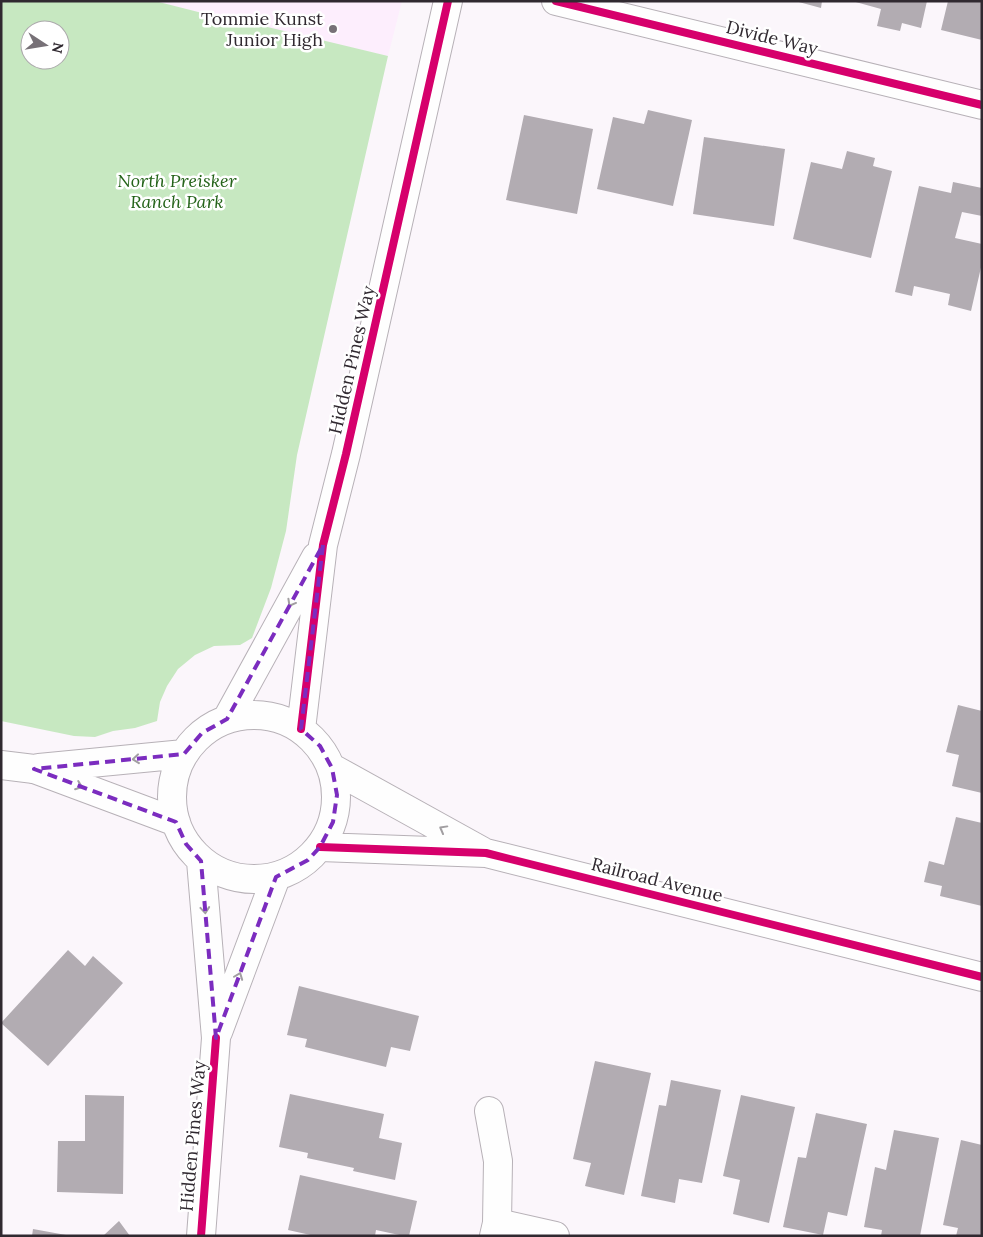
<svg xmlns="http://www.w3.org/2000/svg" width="983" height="1237" font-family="Lora,serif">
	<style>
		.built { fill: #fdeefd }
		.green { fill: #c7e8c1; fill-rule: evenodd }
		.building { fill: #b2acb2 }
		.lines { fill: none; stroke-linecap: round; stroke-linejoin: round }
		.minor-casing { stroke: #b7b1b7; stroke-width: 30 }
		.tertiary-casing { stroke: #b7b1b7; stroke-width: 30 }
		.minor { stroke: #fefefe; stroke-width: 28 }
		.tertiary { stroke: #fefefe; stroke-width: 28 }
		.cycleway-casing { stroke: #fff; stroke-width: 11 }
		.cycleway { stroke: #d6006c; stroke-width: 8 }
		.oneway { stroke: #a19ea1 }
		.marked { fill: none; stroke: #7b2cbf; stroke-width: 4; stroke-dasharray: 10 6; stroke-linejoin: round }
		.poi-dot { fill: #777177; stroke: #fff; stroke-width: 2 }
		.labels { text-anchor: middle; stroke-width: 5; stroke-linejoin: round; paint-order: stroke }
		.poi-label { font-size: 18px; fill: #302930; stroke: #fff; text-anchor: end }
		.street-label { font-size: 18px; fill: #302930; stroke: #fff }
		.park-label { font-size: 18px; font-style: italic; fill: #246319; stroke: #fff }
	</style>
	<rect width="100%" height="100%" fill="#fbf6fb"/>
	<path class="built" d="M 152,1 L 402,1 L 388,56 Z"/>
	<path class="green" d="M 1,1 L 155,1 L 214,16 L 214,14 L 388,56 L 297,455 L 286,531 L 271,588 L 252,638 L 240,645 L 214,646 L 195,655 L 178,669 L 167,686 L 160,702 L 157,721 L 135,728 L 113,731 L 95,737 L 74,736 L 1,721 ZM 30,30 L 60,30 L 60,60 L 30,60 Z"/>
	<path class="building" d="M 795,1 L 822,1 L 821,8 Z
		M 852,1 L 927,1 L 921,28 L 902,23 L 900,31 L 877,26 L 881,9 Z
		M 948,1 L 982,1 L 982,40 L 941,30 Z
		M 648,110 L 692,120 L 673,206 L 597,189 L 613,117 L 644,124 Z
		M 524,115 L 593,129 L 577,214 L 506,200 Z
		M 704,137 L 785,149 L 774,226 L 693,214 Z
		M 847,151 L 875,158 L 873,166 L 892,171 L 871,258 L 793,239 L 811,162 L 842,169 Z
		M 953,182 L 982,188 L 982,216 L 962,212 L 955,238 L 982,244 L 982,263 L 971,311 L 948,305 L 950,294 L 914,286 L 912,296 L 895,292 L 919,186 L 951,193 Z
		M 958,705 L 982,711 L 982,793 L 952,786 L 959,755 L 946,752 Z
		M 956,817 L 982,823 L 982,906 L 940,896 L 942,886 L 924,882 L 929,861 L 944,865 Z
		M 68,950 L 85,966 L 93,956 L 123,983 L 48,1066 L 1,1023 Z
		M 299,986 L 419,1016 L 410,1051 L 391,1047 L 386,1067 L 305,1047 L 307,1039 L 287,1035 Z
		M 595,1061 L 651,1073 L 624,1195 L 585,1186 L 591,1163 L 573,1159 Z
		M 671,1080 L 721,1090 L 702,1183 L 679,1179 L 675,1203 L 641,1196 L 659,1105 L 666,1106 Z
		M 290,1094 L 384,1114 L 379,1138 L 402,1143 L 395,1180 L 353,1171 L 354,1168 L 307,1158 L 308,1153 L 279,1147 Z
		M 85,1095 L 124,1096 L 123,1194 L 57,1192 L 58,1141 L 85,1141 Z
		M 741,1095 L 795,1107 L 769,1223 L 733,1214 L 740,1180 L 723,1176 Z
		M 816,1113 L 867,1124 L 847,1216 L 828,1212 L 823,1235 L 783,1227 L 798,1157 L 806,1158 Z
		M 894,1130 L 939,1138 L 920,1236 L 881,1236 L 882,1230 L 864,1227 L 875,1167 L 886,1170 Z
		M 961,1140 L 982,1145 L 982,1236 L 956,1236 L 958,1228 L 943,1225 Z
		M 300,1175 L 417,1201 L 409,1236 L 404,1236 L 376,1230 L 375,1236 L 315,1236 L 288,1230 Z
		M 119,1221 L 130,1236 L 103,1236 Z
		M 33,1229 L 66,1235 L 66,1236 L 32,1236 Z"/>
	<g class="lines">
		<defs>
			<path id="minor" d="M 556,1 L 982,105
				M172 797a82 82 0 1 1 164 0a82 82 0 1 1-164 0Z
				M 227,719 L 316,557
				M 301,729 L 323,545 L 346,454 L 448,1
				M 39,768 L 184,754
				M 332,768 L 482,851
				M 34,769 L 176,822
				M 320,847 L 486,853 L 982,977
				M 218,1032 L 276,877
				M 489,1111 L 498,1161 L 497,1223 L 494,1236
				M 497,1223 L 555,1236
				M 201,1236 L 216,1038 L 201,861"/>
			<path id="tertiary" d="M 1,765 L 34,769"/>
		</defs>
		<use href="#minor" class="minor-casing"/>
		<use href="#tertiary" class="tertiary-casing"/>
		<use href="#minor" class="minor"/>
		<use href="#tertiary" class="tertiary"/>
		<defs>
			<path id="cycleway" d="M 556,1 L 982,105
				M 301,729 L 323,545 L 346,454 L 448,1
				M 320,847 L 486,853 L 982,977
				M 201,1236 L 216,1038"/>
		</defs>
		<use href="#cycleway" class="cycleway-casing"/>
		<use href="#cycleway" class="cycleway"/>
	</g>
	<defs><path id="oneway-chevron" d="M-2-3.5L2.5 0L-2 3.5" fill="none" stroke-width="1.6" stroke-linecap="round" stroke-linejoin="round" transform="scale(1.25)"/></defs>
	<g class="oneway">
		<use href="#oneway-chevron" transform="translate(291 603) rotate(119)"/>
		<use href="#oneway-chevron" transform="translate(136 759) rotate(174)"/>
		<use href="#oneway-chevron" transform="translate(79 786) rotate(21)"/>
		<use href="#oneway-chevron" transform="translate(443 829) rotate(-151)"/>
		<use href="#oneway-chevron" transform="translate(205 910) rotate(85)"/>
		<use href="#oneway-chevron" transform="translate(239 976) rotate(-69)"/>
	</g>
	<path class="marked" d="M 323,545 L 301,729 L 320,746 L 332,768 L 337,795 L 333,822 L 320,847 L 308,860 L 276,877 L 216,1038 L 201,861 L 186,844 L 176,822 L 34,769 L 184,754 L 202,733 L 227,719 Z"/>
	<circle class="poi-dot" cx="333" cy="29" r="5"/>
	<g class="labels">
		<g class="poi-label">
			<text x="323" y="25">Tommie Kunst<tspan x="323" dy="21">Junior High</tspan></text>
		</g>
		<g class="street-label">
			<text transform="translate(772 38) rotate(14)" y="6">Divide Way</text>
			<text transform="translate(352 360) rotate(-77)" y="6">Hidden Pines Way</text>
			<text transform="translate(657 880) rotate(14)" y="6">Railroad Avenue</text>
			<text transform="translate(193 1136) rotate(-85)" y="6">Hidden Pines Way</text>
		</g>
		<g class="park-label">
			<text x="177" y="187">North Preisker<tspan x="177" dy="21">Ranch Park</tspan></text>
		</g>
	</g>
	<rect width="983" height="1237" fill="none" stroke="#302930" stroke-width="5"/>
	<g transform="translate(45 45) rotate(102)"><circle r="24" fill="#ffffff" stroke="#aca9ac"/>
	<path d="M0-4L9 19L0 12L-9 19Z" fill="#777177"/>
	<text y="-8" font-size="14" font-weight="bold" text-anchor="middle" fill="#302930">N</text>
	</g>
</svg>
